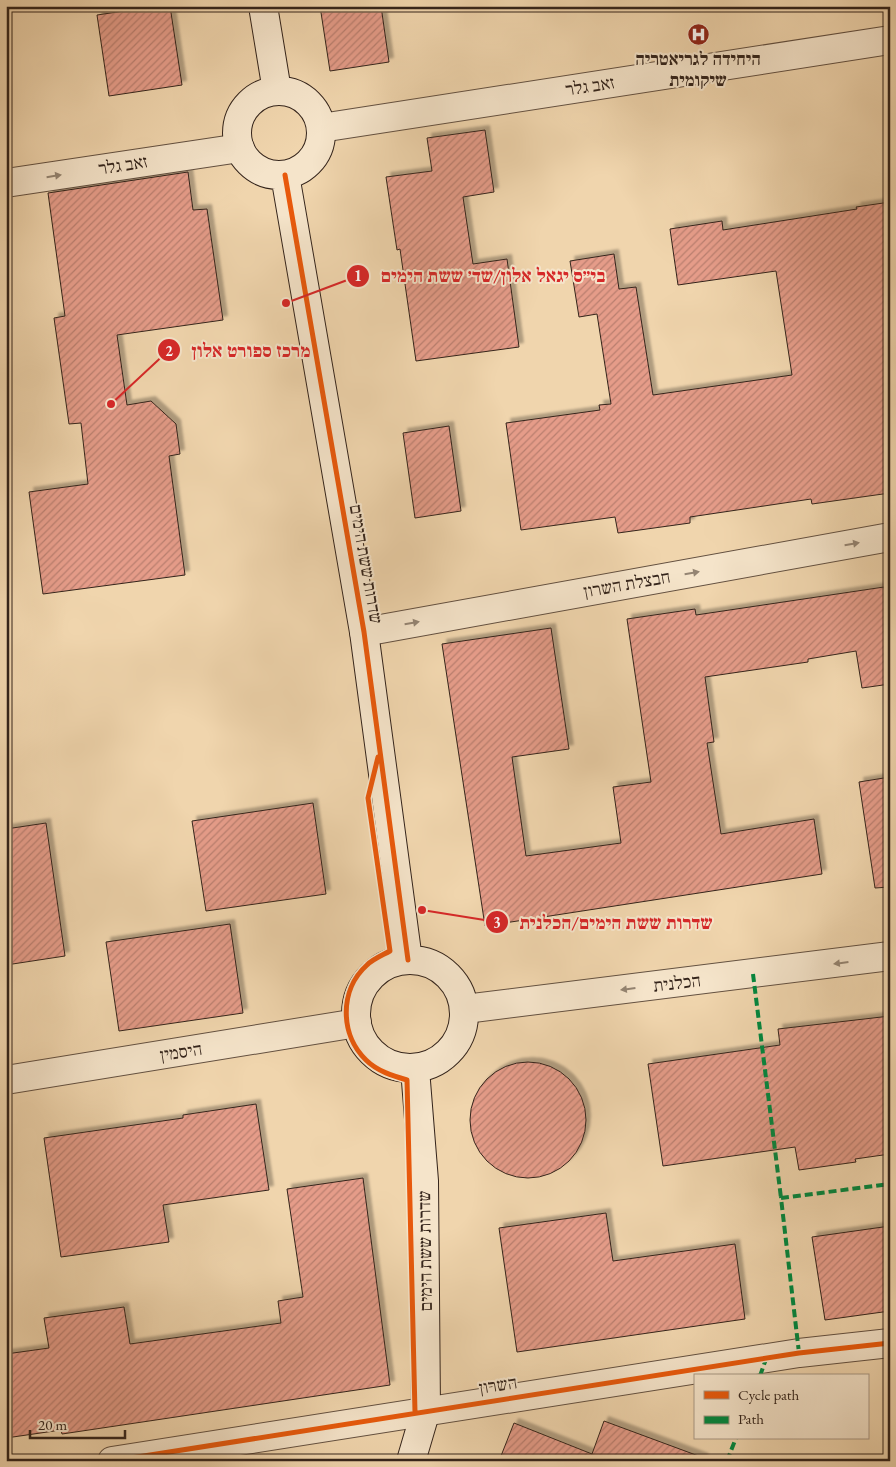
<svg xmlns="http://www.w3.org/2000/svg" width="896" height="1467" font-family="'EB Garamond','Frank Ruhl Libre',serif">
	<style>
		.building { fill: url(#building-hatch); stroke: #34241b; filter: url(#shadow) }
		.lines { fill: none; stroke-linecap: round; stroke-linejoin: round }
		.street-casing { stroke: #635040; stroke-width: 30 }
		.secondary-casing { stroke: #34241b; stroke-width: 30 }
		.street { stroke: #f5e4ca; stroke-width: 28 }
		.secondary { stroke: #f5e4ca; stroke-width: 28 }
		.quiet { stroke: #00873e; stroke-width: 4; stroke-dasharray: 8 4; stroke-linecap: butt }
		.cycleway-casing { stroke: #f5e4ca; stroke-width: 8 }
		.cycleway { stroke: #e8590c; stroke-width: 5 }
		.oneway { fill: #948472 }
		.labels { text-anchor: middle; stroke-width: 4; stroke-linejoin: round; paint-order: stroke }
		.poi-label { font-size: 18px; font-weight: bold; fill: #34241b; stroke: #f5e4ca }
		.street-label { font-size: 18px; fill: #34241b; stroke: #f5e4ca }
		.leader { fill: none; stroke: #d62828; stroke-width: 2 }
		.callout-dot { fill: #d62828; stroke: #f5e4ca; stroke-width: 2 }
		.mark-label { font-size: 15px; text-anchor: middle; font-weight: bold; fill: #fff }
		.callout-label { font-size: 19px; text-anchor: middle; font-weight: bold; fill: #d62828; stroke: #f5e4ca; stroke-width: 4; stroke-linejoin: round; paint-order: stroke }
	</style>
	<defs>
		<pattern id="building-hatch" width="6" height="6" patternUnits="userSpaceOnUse" patternTransform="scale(1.25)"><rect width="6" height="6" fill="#e59c89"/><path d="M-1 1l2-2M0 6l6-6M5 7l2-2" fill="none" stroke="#ba7f6f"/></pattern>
		<filter id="shadow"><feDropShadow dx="4.5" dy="-4.5" stdDeviation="1" flood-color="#0004"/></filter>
	</defs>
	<rect width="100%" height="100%" fill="#f0d5ad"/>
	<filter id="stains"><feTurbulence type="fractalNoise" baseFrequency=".004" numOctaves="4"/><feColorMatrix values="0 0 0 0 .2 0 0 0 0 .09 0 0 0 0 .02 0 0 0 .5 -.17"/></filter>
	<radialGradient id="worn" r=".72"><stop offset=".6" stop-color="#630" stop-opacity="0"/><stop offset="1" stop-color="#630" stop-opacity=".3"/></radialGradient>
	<path class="building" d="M 158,6 L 170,6 L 182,85 L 109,96 L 97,15 Z
		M 320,6 L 381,6 L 389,62 L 330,71 Z
		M 485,130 L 494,192 L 463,197 L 473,264 L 507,259 L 519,347 L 416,361 L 400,249 L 397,250 L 386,177 L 432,171 L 427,138 Z
		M 188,172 L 193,210 L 207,209 L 223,320 L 117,335 L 127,405 L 151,401 L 176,424 L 180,454 L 169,456 L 185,575 L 43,594 L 29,492 L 88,484 L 81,423 L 69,424 L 54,318 L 65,316 L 48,193 Z
		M 890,202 L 890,493 L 812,504 L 811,499 L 690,517 L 690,523 L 618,533 L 615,517 L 521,530 L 506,423 L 600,410 L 599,405 L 611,404 L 597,314 L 579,317 L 570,261 L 614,254 L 619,289 L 636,287 L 653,395 L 792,375 L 776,271 L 678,285 L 670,229 L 722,221 L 723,230 L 857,209 L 856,207 Z
		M 449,426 L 461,511 L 415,518 L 403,433 Z
		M 884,587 L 890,626 L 890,684 L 862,688 L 856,651 L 808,659 L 808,662 L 705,677 L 714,742 L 707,743 L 721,834 L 814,819 L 822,874 L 485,926 L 442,644 L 551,628 L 569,749 L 512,757 L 526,856 L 621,843 L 613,787 L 651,782 L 627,619 L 695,609 L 696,615 Z
		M 890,777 L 890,887 L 875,888 L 859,782 Z
		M 313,803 L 326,894 L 206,911 L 192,821 Z
		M 46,823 L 65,956 L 6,965 L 6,829 Z
		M 230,924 L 243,1013 L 119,1031 L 106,942 Z
		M 890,1016 L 890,1154 L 855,1159 L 856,1162 L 799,1170 L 795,1147 L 663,1166 L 648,1064 L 780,1045 L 778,1029 Z
		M470 1120a58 58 0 1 1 116 0a58 58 0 1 1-116 0Z
		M 256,1104 L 269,1190 L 163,1205 L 169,1242 L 61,1257 L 44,1138 L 183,1118 L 183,1115 Z
		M 363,1178 L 390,1385 L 62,1434 L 61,1430 L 6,1438 L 6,1354 L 49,1348 L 44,1318 L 124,1307 L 130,1344 L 281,1323 L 278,1301 L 303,1297 L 287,1189 Z
		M 606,1213 L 613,1261 L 735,1244 L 745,1319 L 517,1352 L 499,1228 Z
		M 890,1226 L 890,1311 L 825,1320 L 812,1237 Z
		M 604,1421 L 704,1458 L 703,1461 L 499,1461 L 514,1423 L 592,1454 Z"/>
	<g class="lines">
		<defs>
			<path id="street" d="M 321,128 L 890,40
				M 6,183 L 240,148
				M 364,632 L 890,537
				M 465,1009 L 890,956
				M 6,1080 L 357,1023
				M 112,1461 L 799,1353 L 890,1343"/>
			<path id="secondary" d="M 263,6 L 277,91
				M237 133a42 42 0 1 1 84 0a42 42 0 1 1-84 0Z
				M 285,175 L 364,632 L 408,960
				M356 1014a54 54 0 1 1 108 0a54 54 0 1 1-108 0Z
				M 411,1461 L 426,1410 L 424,1181 L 415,1069"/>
		</defs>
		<use href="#street" class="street-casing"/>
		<use href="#secondary" class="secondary-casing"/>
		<use href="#street" class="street"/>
		<use href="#secondary" class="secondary"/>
		<path class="quiet" d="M 753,974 L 781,1198
			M 799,1353 L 781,1198 L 890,1184
			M 760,1376 L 766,1359
			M 727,1461 L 736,1438"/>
		<defs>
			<path id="cycleway" d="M 285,175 L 364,632 L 408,960
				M 378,757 L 368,798 L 390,951 C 383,955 373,959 367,965 C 339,990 340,1035 366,1060 C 377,1071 393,1076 407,1080 L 415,1412
				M 112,1461 L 799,1353 L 890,1343"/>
		</defs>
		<use href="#cycleway" class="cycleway-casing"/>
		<use href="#cycleway" class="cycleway"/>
	</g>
	<defs><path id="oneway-solid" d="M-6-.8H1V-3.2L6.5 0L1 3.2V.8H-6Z" transform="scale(1.25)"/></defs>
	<g class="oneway">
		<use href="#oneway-solid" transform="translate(54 176) rotate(-9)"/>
		<use href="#oneway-solid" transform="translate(852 544) rotate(-10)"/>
		<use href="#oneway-solid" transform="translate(692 573) rotate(-10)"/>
		<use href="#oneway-solid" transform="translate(412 623) rotate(-10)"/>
		<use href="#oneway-solid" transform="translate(841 963) rotate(173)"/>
		<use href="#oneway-solid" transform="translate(628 989) rotate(173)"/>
	</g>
	<defs>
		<symbol id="hospital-disc" viewBox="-11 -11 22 22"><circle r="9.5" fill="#8f2418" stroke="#f5e4ca"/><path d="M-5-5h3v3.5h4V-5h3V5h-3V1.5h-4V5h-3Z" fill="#fff"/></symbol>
	</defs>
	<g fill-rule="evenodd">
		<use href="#hospital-disc" x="686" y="22" width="25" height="25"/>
	</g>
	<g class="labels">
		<g class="poi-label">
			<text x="698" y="65">היחידה לגריאטריה<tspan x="698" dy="21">שיקומית</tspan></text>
		</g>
		<g class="street-label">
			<text transform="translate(590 86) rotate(-9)" y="6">זאב גלר</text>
			<text transform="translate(123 165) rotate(-9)" y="6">זאב גלר</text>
			<text transform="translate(366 564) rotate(80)" y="6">שדרות ששת הימים</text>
			<text transform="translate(627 584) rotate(-10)" y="6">חבצלת השרון</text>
			<text transform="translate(677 983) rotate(-7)" y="6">הכלנית</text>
			<text transform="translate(181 1052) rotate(-9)" y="6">היסמין</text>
			<text transform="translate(425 1251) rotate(-91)" y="6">שדרות ששת הימים</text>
			<text transform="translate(498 1385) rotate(-9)" y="6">השרון</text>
		</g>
	</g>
	<path class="leader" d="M286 303L358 276M111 404L169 350M422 910L497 922"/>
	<g class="callout-dot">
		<circle cx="286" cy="303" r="5"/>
		<circle cx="111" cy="404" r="5"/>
		<circle cx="422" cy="910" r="5"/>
		<circle cx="358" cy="276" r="12"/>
		<circle cx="169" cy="350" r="12"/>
		<circle cx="497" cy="922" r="12"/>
	</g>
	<g class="mark-label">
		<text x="358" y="281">1</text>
		<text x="169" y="356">2</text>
		<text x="497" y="928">3</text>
	</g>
	<g class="callout-label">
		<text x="493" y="282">בי״ס יגאל אלון/שד׳ ששת הימים</text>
		<text x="251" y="357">מרכז ספורט אלון</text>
		<text x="616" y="929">שדרות ששת הימים/הכלנית</text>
	</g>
	<rect width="896" height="1467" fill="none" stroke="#f0d5ad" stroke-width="25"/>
	<rect x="8" y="8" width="881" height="1452" fill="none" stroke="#34241b" stroke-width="2.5"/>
	<rect x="12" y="12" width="871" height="1442" fill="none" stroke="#34241b"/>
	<rect x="694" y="1374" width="175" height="65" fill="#f5e4ca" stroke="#a89784"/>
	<rect x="704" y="1391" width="25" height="8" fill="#e8590c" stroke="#a89784"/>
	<text x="738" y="1400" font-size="15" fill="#34241b">Cycle path</text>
	<rect x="704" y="1416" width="25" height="8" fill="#00873e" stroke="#a89784"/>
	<text x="738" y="1424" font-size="15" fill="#34241b">Path</text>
	<path d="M30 1430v8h95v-8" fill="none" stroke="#34241b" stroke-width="2.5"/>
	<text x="38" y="1430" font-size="15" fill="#34241b" stroke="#f5e4ca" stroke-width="4" paint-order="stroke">20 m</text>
	<rect width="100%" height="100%" filter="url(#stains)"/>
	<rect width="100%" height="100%" fill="url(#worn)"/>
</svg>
